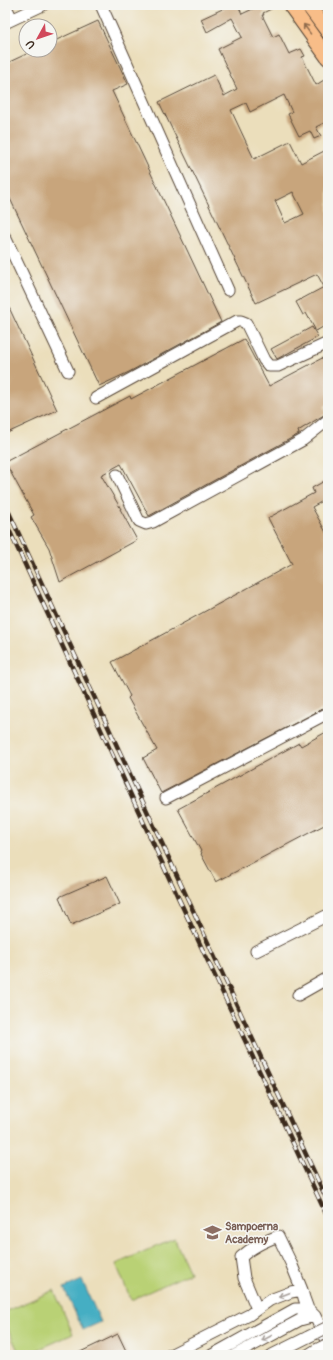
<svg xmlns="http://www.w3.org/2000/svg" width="333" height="1360" font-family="Pangolin,sans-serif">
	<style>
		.green { fill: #b9d175; stroke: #7a7e4a }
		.water { fill: #44aec3; stroke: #406c70 }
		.building { fill: #c8a57b; fill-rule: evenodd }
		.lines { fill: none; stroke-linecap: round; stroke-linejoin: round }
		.minor-casing { stroke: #554536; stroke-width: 13 }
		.major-casing { stroke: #554536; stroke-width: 16 }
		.minor { stroke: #fff; stroke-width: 11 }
		.major { stroke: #f8bd88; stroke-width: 14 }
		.rail-casing { stroke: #3b2a1e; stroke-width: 4.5 }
		.rail { stroke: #f6f6f2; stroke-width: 3; stroke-dasharray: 9; stroke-linecap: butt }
		.minor-bridge-casing { stroke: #554536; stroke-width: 13; stroke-linecap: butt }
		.minor-bridge { stroke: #fff; stroke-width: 11 }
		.oneway { stroke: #906c4e }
		.oneway2 { stroke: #a79f9a }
		.labels { text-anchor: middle; stroke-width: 3; stroke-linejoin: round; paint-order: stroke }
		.education-label { font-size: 11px; font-weight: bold; fill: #785e54; stroke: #f6f6f2; text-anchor: start }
	</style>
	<rect width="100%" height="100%" fill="#f6f6f2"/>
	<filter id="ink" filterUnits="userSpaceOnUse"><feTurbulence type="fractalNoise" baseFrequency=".025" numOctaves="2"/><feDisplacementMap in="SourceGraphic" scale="8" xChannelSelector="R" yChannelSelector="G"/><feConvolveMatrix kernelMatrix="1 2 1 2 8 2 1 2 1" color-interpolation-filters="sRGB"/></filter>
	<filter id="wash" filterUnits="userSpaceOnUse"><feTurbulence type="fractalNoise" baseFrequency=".012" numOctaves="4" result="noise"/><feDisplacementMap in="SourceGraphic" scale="16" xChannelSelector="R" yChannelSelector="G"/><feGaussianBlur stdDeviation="0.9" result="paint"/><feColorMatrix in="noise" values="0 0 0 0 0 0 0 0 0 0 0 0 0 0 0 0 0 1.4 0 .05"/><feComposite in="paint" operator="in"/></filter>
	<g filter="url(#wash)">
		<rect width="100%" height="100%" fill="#ebdebb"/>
		<path class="green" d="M 174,1238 L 190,1273 L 131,1300 L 116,1264 Z
			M 54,1290 L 73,1334 L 26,1355 L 20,1355 L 5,1323 L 5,1312 Z"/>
		<path class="water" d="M 82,1280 L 101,1322 L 83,1330 L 64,1288 Z"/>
		<g id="blocks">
			<path class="building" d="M 231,5 L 238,5 L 242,14 L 261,5 L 279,5 L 263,13 L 264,15 L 262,15 L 273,37 L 279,34 L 289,54 L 301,49 L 305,56 L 302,57 L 316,85 L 324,80 L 328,87 L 328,121 L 316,127 L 321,136 L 314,139 L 310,131 L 299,136 L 288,114 L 292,112 L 284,95 L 250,112 L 246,103 L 231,110 L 254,159 L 290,141 L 301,163 L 328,149 L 328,324 L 316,331 L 306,313 L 303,315 L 296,302 L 324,287 L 317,274 L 256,303 L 159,102 L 214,75 L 224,96 L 237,89 L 218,49 L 242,37 L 232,18 L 207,32 L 201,19 ZM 293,192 L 304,214 L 285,223 L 275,201 Z
				M 98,21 L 128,84 L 112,91 L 221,322 L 129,372 L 99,386 L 5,188 L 5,64 L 35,50 L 50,50 L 50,43 Z
				M 5,299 L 57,410 L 5,434 Z
				M 312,327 L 318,337 L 277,359 L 271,349 Z
				M 244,339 L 269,386 L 328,355 L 328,404 L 324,407 L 327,413 L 298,431 L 299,434 L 149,516 L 121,464 L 101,475 L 121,509 L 120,509 L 137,540 L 60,582 L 49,548 L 31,517 L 34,515 L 5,462 L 130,396 L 131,399 Z
				M 328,479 L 328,498 L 312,507 L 328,536 L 328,706 L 161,793 L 143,758 L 157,750 L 128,698 L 130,696 L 112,662 L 292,564 L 268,518 L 314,493 L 312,488 Z
				M 328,731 L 328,823 L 216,882 L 201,854 L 202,853 L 178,809 L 299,743 L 301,746 Z
				M 107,876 L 120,904 L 71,925 L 59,897 Z
				M 118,1334 L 128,1355 L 74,1355 Z"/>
		</g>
	</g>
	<g filter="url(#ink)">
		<use href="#blocks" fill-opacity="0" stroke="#554536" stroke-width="1"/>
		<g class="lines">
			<defs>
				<path id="minor" d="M 5,5 L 12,19
					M 101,5 L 228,290
					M 5,23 L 43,5
					M 5,237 L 68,371
					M 96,398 L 237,321 L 241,321 L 246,323 L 264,360 L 269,366 L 278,366 L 328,343
					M 117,475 L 139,521 L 146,524 L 153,522 L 303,440 L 328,420
					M 166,798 L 328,713
					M 256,951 L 328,915
					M 298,995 L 328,978
					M 257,1309 L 244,1278 L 241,1257 C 252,1247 263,1242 278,1236 L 291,1263 L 302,1290
					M 170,1355 L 249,1315 L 270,1300 L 291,1292 L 302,1290 L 304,1298 L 308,1309
					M 212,1355 L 295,1309 L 308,1309 L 315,1316 L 328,1345
					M 235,1355 L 300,1320 L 315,1316
					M 272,1355 L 308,1337
					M 308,1355 L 316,1350"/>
				<path id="major" d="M 290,5 L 328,58
					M 308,5 L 328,32"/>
			</defs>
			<use href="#minor" class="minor-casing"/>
			<use href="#major" class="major-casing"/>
			<use href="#minor" class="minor"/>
			<use href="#major" class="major"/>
			<defs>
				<path id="rail" d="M 5,504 L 328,1202
					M 5,521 L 170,880 L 328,1218"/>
			</defs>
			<use href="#rail" class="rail-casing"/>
			<use href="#rail" class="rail"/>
			<defs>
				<path id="minor-bridge" d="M 308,1337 L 328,1327
					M 316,1350 L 328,1344"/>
			</defs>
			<use href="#minor-bridge" class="minor-bridge-casing"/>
			<use href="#minor-bridge" class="minor-bridge"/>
		</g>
		<defs><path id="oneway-shaft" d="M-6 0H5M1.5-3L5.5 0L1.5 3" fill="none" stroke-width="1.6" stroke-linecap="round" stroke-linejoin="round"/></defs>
		<use class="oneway" href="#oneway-shaft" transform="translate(307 29) rotate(-126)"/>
		<g class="oneway2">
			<use href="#oneway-shaft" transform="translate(284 1295) rotate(159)"/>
			<use href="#oneway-shaft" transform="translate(267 1338) rotate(152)"/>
		</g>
	</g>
	<defs>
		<symbol id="school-bare" viewBox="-9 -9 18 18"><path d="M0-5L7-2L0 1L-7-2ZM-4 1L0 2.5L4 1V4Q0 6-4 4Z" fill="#8d6e63" stroke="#f6f6f2" stroke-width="2.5" paint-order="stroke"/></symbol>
	</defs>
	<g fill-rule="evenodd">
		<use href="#school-bare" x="200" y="1220" width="25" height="25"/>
	</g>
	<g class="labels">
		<g class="education-label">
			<text x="225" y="1230">Sampoerna<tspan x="225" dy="13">Academy</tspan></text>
		</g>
	</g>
	<rect width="333" height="1360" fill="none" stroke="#f6f6f2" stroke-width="20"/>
	<g transform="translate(38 38) rotate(230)"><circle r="19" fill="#f6f6f2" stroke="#aba49d"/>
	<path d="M0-3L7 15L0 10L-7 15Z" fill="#d1495b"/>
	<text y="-6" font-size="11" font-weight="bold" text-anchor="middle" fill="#3b2a1e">U</text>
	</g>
</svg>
